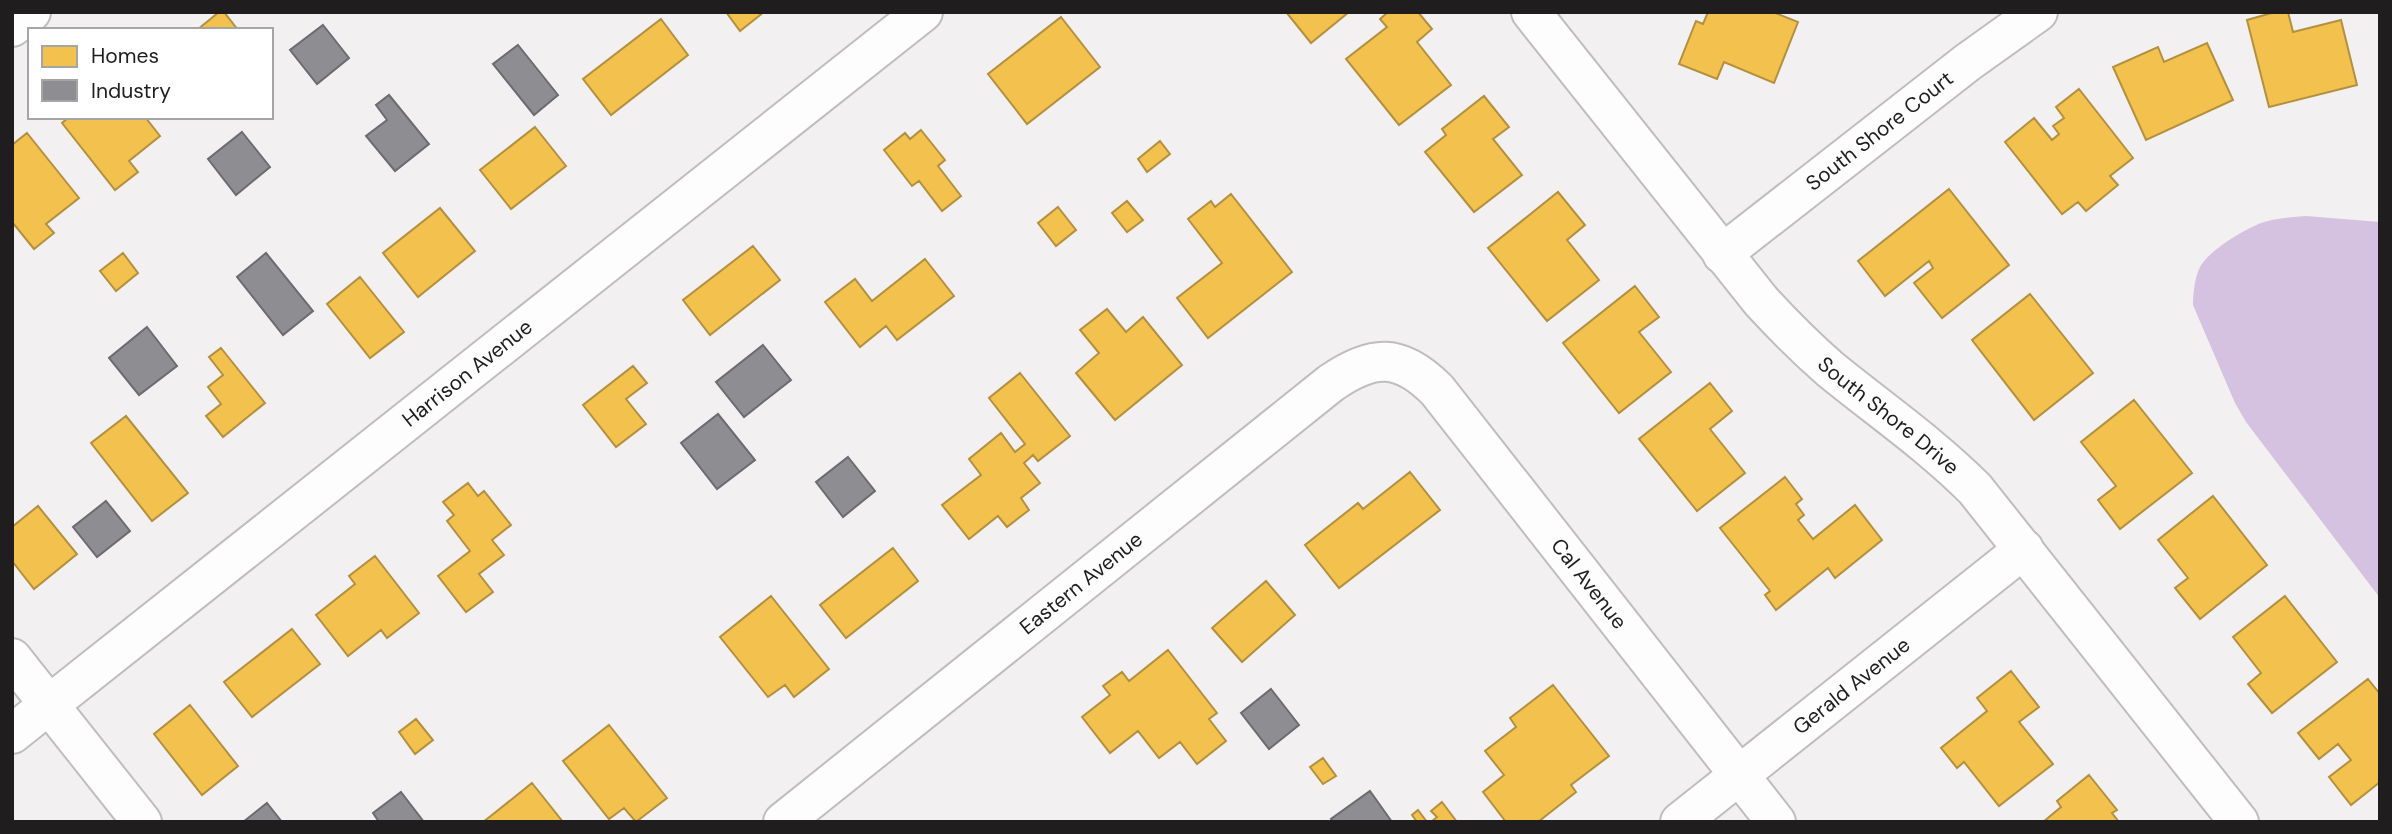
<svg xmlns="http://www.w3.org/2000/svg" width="2392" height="834" font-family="'DM Sans',sans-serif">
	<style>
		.water { fill: #d5c2e1 }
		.homes { fill: #f2c14e; stroke: #b3903f; stroke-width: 2 }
		.industry { fill: #8d8d92; stroke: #6c6b6f; stroke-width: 2 }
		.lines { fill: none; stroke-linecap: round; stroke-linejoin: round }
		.minor-casing { stroke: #bfbdbd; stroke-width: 42 }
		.minor { stroke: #fdfdfd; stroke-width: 38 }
		.labels { text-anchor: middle; stroke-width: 7; stroke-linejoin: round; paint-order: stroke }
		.street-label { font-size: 21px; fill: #1f1d1d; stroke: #fff }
	</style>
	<rect width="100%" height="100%" fill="#f2f0f0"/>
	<path class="water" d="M 2306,216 L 2380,222 L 2380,598 L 2246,422 L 2235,403 L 2193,305 C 2193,293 2195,277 2200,267 C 2209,250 2250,225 2268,221 C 2280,218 2293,217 2306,216 Z"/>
	<path class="homes" d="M 219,12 L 224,12 L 238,30 L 197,30 Z
		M 726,12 L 764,12 L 740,31 Z
		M 1286,12 L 1349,12 L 1311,43 Z
		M 1388,12 L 1418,12 L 1432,29 L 1417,42 L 1451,85 L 1399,125 L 1346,59 L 1387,27 L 1380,19 Z
		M 1708,12 L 1773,12 L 1798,22 L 1774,83 L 1724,62 L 1717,79 L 1679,64 L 1696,21 L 1703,24 Z
		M 2275,12 L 2288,12 L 2293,32 L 2341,20 L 2357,85 L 2269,107 L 2247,20 Z
		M 1061,17 L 1100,67 L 1027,124 L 988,74 Z
		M 661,19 L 688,55 L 611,115 L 583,79 Z
		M 2207,43 L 2233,100 L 2146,140 L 2113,67 L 2158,47 L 2164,62 Z
		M 2079,89 L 2133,158 L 2110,176 L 2118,185 L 2086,211 L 2078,202 L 2062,214 L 2005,142 L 2034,118 L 2052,140 L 2059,134 L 2053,126 L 2064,118 L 2056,107 Z
		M 1484,96 L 1509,127 L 1493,139 L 1522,175 L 1474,212 L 1425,152 L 1446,135 L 1442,129 Z
		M 69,117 L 145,117 L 160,136 L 129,161 L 138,172 L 115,190 L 62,123 Z
		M 535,127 L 566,166 L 511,209 L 480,170 Z
		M 921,130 L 945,160 L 938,166 L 961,196 L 942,211 L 919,181 L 912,186 L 884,150 L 905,133 L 910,139 Z
		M 27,133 L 79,198 L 46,224 L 54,233 L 34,249 L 12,222 L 12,145 Z
		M 1160,141 L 1170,154 L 1147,172 L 1138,159 Z
		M 1949,189 L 2009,265 L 1942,318 L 1914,283 L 1933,268 L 1929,261 L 1885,296 L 1858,261 Z
		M 1558,192 L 1585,225 L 1567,240 L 1599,280 L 1547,321 L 1488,248 Z
		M 1231,194 L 1292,272 L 1208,338 L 1177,298 L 1222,263 L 1188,219 L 1211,201 L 1215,207 Z
		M 1127,201 L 1143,220 L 1127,232 L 1112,213 Z
		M 1058,207 L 1076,230 L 1056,246 L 1038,223 Z
		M 440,208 L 475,251 L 418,297 L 383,253 Z
		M 753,246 L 780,280 L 710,335 L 683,300 Z
		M 123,253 L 138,273 L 116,291 L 100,271 Z
		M 925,259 L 954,296 L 897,340 L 886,326 L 860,347 L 825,302 L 855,279 L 872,301 Z
		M 360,277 L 404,332 L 370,358 L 327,304 Z
		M 1635,286 L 1659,317 L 1639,332 L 1671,372 L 1619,413 L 1563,343 Z
		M 2030,294 L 2093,373 L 2034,420 L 1972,340 Z
		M 1107,309 L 1126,332 L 1143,317 L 1182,365 L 1115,420 L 1076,373 L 1099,353 L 1080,330 Z
		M 221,348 L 265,403 L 223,437 L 206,416 L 221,404 L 208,387 L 223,375 L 209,357 Z
		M 633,366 L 647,383 L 626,399 L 646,424 L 616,447 L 583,405 Z
		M 1020,373 L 1070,436 L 1038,461 L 1033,455 L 1024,463 L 1040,483 L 1021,498 L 1029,510 L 1007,527 L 998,516 L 969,539 L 942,505 L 981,475 L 969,459 L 1001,433 L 1015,452 L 1025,444 L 989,398 Z
		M 1710,383 L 1732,411 L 1710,429 L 1745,473 L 1697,511 L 1639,439 Z
		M 2134,400 L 2192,473 L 2120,529 L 2098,500 L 2116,486 L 2081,442 Z
		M 126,416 L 188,493 L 152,521 L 91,443 Z
		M 1410,472 L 1440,510 L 1339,588 L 1305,545 L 1358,503 L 1363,509 Z
		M 1785,477 L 1802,499 L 1796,504 L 1804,515 L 1798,520 L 1813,539 L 1855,505 L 1882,540 L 1835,578 L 1828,568 L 1776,610 L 1765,595 L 1770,591 L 1720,528 Z
		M 468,483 L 478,496 L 484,491 L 511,525 L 492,540 L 504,555 L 479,574 L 493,592 L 466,612 L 438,576 L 470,551 L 447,521 L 454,515 L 443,502 Z
		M 2213,496 L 2267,565 L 2200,619 L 2175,588 L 2188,578 L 2158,540 Z
		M 38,506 L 77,554 L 34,589 L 12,561 L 12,527 Z
		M 893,548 L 918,581 L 846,638 L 820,605 Z
		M 375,556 L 419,613 L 387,638 L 381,630 L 348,656 L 316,615 L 355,584 L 349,576 Z
		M 1266,581 L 1295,615 L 1242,662 L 1212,628 Z
		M 771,596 L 829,669 L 794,697 L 785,685 L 768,697 L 720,637 Z
		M 2285,596 L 2337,662 L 2272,713 L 2248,684 L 2261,673 L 2233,637 Z
		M 292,629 L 320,664 L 252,717 L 224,682 Z
		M 1168,650 L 1217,713 L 1209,719 L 1226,741 L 1197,764 L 1180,742 L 1159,758 L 1138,731 L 1110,753 L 1082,717 L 1110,695 L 1103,686 L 1122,672 L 1129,681 Z
		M 2011,671 L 2039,707 L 2019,722 L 2053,764 L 1999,806 L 1964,762 L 1957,768 L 1941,748 L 1987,711 L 1977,698 Z
		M 2368,679 L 2380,694 L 2380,782 L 2351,805 L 2329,777 L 2351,760 L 2338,744 L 2319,759 L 2298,733 Z
		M 1553,685 L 1609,756 L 1571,785 L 1576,792 L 1538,822 L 1506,822 L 1483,792 L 1504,775 L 1485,751 L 1516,727 L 1510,718 Z
		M 190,705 L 238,766 L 202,795 L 154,734 Z
		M 416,719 L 433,740 L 415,754 L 399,732 Z
		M 609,725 L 667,798 L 636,822 L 624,808 L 609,819 L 563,761 Z
		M 1323,758 L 1336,776 L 1323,784 L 1310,767 Z
		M 2089,775 L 2117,810 L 2112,813 L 2119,822 L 2043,822 L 2061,807 L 2057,801 Z
		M 532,783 L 563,822 L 483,822 L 492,815 Z
		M 1442,802 L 1457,822 L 1431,822 L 1437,817 L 1431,811 Z
		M 1418,810 L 1427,822 L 1417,822 L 1412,815 Z"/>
	<path class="industry" d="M 323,25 L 349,58 L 317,84 L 290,50 Z
		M 518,45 L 558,95 L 534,115 L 493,64 Z
		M 389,95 L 429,144 L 395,171 L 366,136 L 387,120 L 376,105 Z
		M 242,132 L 270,167 L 236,195 L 208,159 Z
		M 266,253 L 313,311 L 283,335 L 237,277 Z
		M 147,327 L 177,366 L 139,395 L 109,358 Z
		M 763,345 L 791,380 L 744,417 L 716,382 Z
		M 718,414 L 755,460 L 717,489 L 681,443 Z
		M 848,457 L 875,491 L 843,517 L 816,482 Z
		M 106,501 L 130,531 L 97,557 L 73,527 Z
		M 1271,689 L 1299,725 L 1269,749 L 1241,713 Z
		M 1370,791 L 1392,822 L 1334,822 L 1331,819 Z
		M 401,792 L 424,822 L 379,822 L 373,813 Z
		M 267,803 L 282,822 L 243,822 Z"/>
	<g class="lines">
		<defs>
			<g id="minor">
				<path id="s1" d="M 1531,12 L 1761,301 C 1783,325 1806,348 1830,369 C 1879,409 1930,444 1975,489 L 2239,822"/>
				<path d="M 12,27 L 31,12"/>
				<path id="s2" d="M 1722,254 L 1968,62 L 2038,12"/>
				<path d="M 12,658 L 142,822"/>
				<path id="s3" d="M 12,734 L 923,12"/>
				<path id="s4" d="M 783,822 L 1331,383 C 1373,354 1400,353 1437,390 L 1776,822"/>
				<path id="s5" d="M 1680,822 L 2024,549"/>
			</g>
		</defs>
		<use href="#minor" class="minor-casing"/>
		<use href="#minor" class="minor"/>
	</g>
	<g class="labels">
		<g class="street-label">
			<text dy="7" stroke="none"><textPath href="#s2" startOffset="200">South Shore Court</textPath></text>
			<text dy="7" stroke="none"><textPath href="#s3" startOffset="581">Harrison Avenue</textPath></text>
			<text dy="7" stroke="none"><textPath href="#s1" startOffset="541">South Shore Drive</textPath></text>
			<text dy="7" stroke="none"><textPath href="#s4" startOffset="382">Eastern Avenue</textPath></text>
			<text dy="7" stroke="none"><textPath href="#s4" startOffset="1068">Cal Avenue</textPath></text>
			<text dy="7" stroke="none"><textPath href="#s5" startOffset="219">Gerald Avenue</textPath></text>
		</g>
	</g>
	<rect width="2392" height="834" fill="none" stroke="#1f1d1d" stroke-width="28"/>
	<rect x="28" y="28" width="245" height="91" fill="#ffffff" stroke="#a5a5a5" stroke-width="2"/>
	<rect x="42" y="46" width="35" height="21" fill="#f2c14e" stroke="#a5a5a5" stroke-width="2"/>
	<text x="91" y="63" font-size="21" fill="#1f1d1d">Homes</text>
	<rect x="42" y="80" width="35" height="21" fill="#8d8d92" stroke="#a5a5a5" stroke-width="2"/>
	<text x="91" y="98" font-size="21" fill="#1f1d1d">Industry</text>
</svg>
